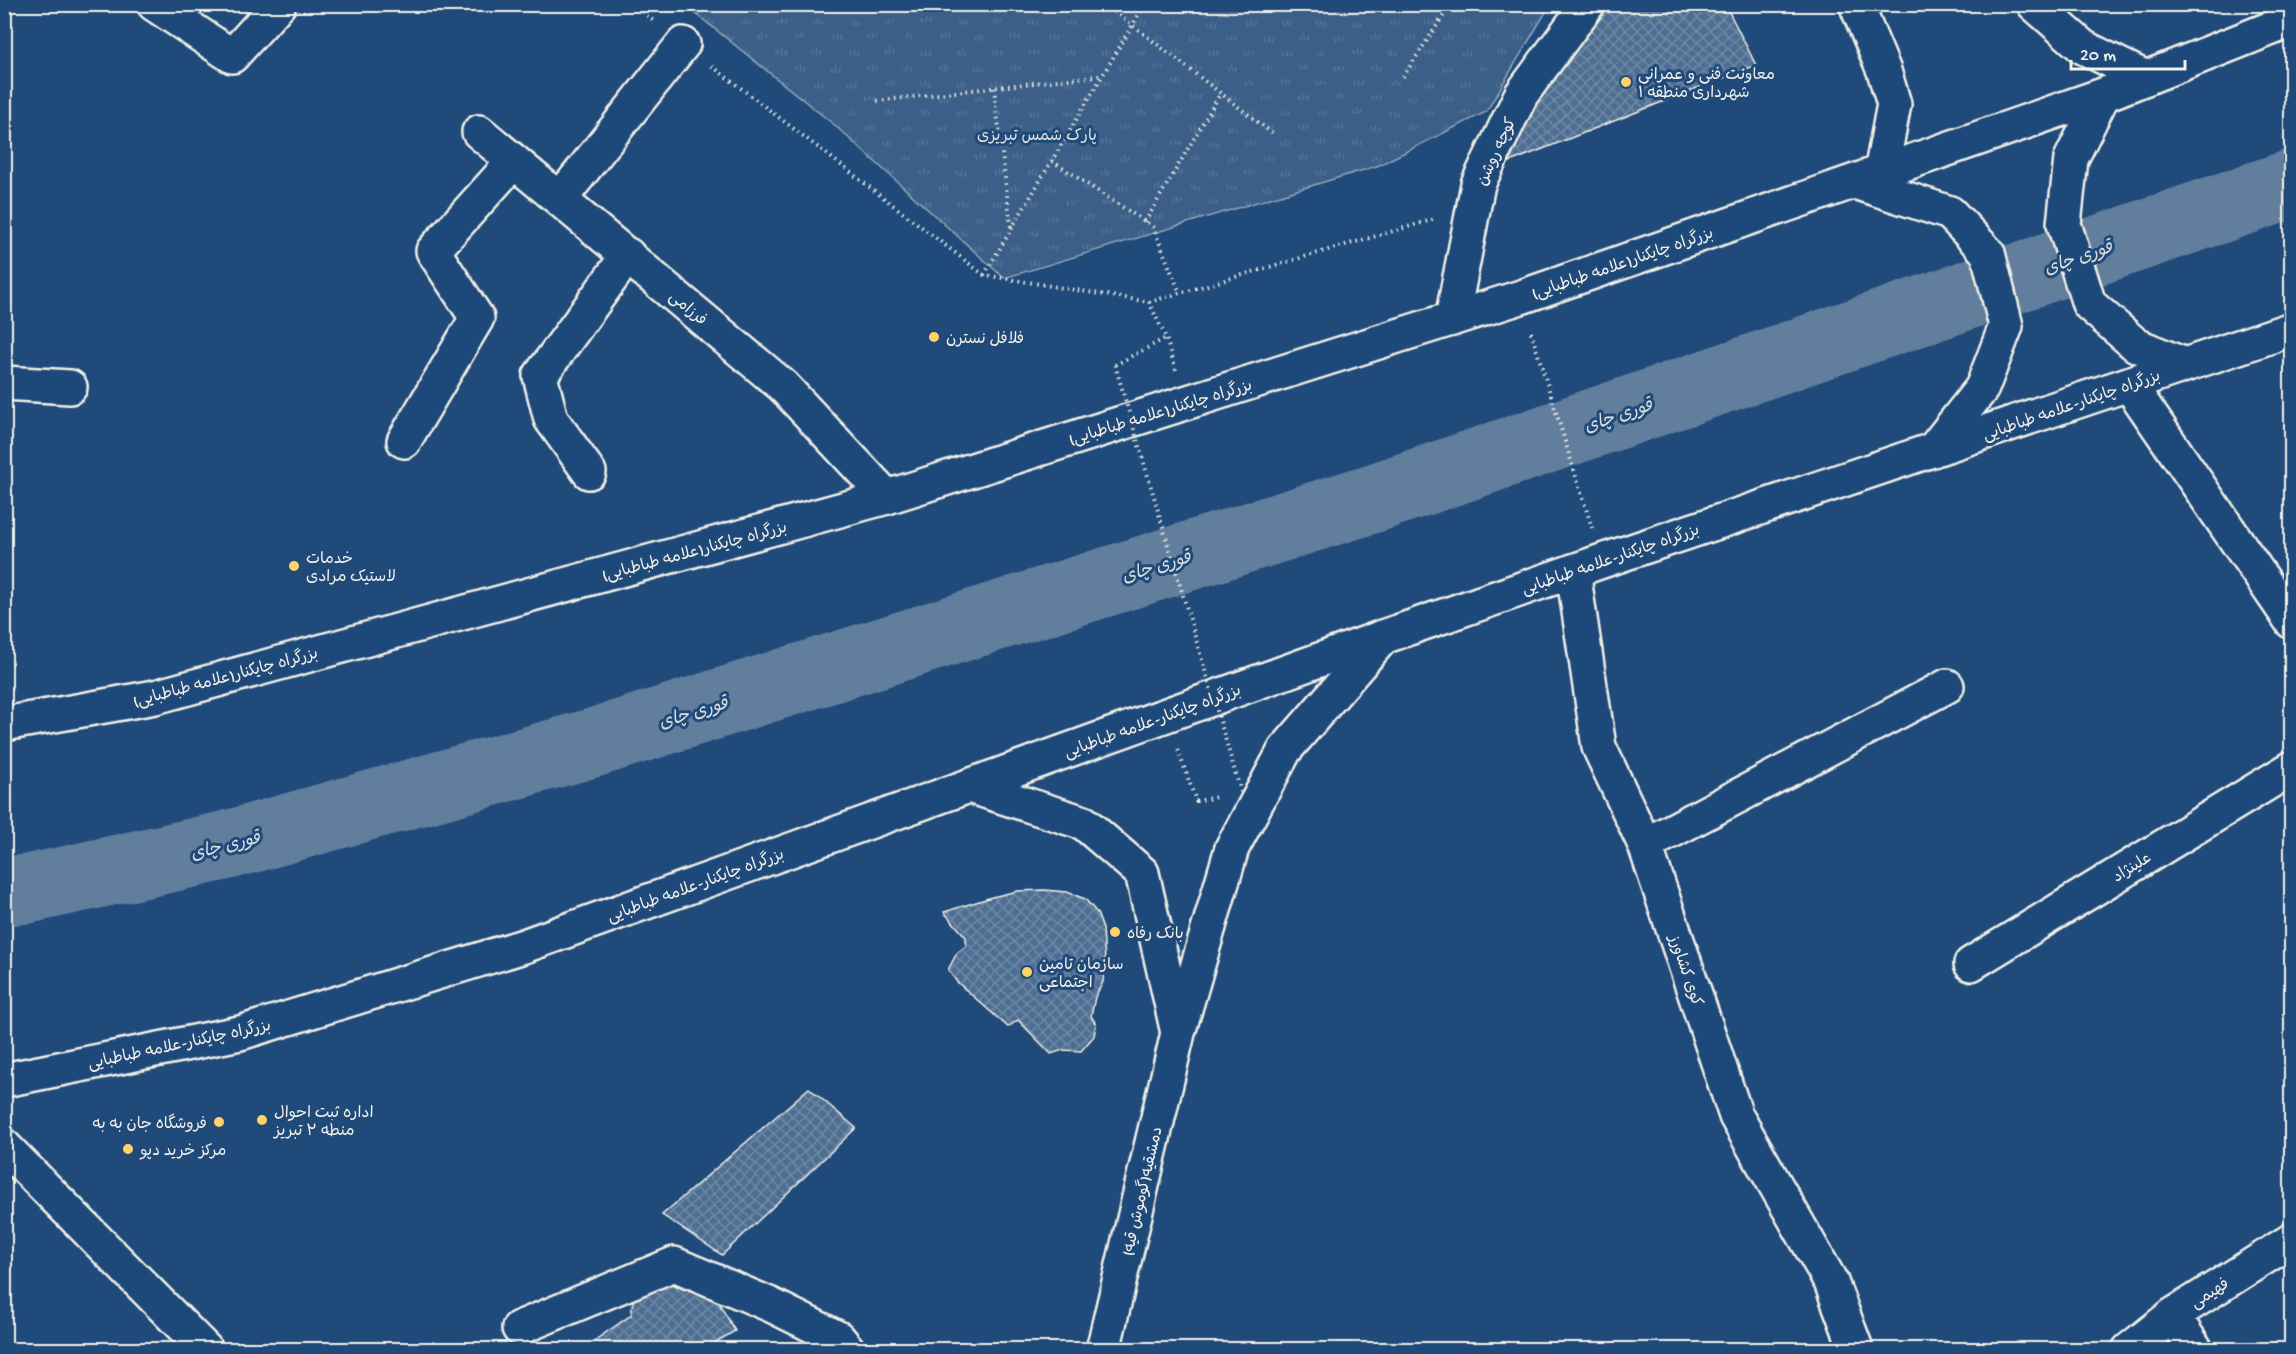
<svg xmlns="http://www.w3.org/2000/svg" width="2296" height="1354" font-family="'Gochi Hand','Playpen Sans Arabic',sans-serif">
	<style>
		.park { fill: url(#park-tufts); stroke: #97a8b8; stroke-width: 1.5 }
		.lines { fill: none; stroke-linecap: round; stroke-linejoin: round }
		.river { stroke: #627e9d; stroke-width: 69 }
		.building { fill: url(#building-cross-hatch); stroke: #f4f1e8; stroke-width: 1.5 }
		.minor-casing { stroke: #f4f1e8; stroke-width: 38 }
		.major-casing { stroke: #f4f1e8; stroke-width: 38 }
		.highway-casing { stroke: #f4f1e8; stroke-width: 38 }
		.path { stroke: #f4f1e8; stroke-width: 4; stroke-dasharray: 1.5 4.5; stroke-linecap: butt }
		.minor { stroke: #1f4a7a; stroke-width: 33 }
		.major { stroke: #1f4a7a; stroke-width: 33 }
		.highway { stroke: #1f4a7a; stroke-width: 33 }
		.path-bridge { stroke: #f4f1e8; stroke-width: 4; stroke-dasharray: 1.5 4.5; stroke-linecap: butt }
		.poi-dot { fill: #ffd166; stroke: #1f4a7a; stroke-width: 2 }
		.labels { text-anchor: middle; stroke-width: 6; stroke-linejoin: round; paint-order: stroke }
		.poi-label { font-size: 16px; fill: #f4f1e8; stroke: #1f4a7a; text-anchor: start }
		.park-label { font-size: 16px; fill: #e1e2de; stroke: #1f4a7a }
		.street-label { font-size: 16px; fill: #f4f1e8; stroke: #1f4a7a }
		.water-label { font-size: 18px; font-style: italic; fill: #dee0dd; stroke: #1f4a7a }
	</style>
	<defs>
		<pattern id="park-tufts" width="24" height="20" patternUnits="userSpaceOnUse" patternTransform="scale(1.5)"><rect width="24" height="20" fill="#3a5f88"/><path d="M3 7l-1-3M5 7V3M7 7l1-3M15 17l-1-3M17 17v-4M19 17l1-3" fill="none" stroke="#577699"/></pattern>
		<pattern id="building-cross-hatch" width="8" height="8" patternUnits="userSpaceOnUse" patternTransform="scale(1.5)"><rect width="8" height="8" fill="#4d6e92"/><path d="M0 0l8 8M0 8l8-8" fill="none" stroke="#708aa6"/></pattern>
	</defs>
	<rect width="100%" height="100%" fill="#1f4a7a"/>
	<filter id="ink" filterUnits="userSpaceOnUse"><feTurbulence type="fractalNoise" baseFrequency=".0167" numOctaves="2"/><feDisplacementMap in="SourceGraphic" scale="12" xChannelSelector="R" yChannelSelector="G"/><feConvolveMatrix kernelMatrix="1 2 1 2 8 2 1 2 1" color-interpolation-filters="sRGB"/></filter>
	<g filter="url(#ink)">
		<path class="park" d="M 685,5 L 1550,5 L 1486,112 L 1377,166 L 1004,278 L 832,123 Z"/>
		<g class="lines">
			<path class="river" d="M 4,891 L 28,889 L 228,845 L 596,742 L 1377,497 L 2292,184"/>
		</g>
		<path class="building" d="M 1589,4 L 1725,4 L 1756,65 L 1497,167 Z
			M 1045,890 L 1067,892 L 1085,899 L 1097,913 L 1103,929 L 1105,960 L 1103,982 L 1095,997 L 1091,1016 L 1096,1024 L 1094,1036 L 1081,1051 L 1063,1050 L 1051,1054 L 1018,1020 L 1008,1027 L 957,982 L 948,970 L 957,953 L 966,946 L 966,937 L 944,912 L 992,897 L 1018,891 Z
			M 809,1088 L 856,1128 L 722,1255 L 662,1215 Z
			M 704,1277 L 735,1331 L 714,1343 L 718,1350 L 581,1350 L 631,1315 L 634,1297 L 671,1283 L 684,1290 Z"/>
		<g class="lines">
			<defs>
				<path id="minor" d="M 154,4 L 232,56 L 279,4
					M 1856,4 L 1884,71 L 1894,104 L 1881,173
					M 2034,4 L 2083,47 L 2146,78
					M 479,132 L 783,386 L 887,497
					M 560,199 L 683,44
					M 1452,319 L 1478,184 L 1521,95 L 1588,4
					M 4,383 L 70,387
					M 2129,384 L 2292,622
					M 404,441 L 477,318 L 433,251 L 514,161
					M 589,472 L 551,419 L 540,376 L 628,255
					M 1573,571 L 1599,747 L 1645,845 L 1736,1116 L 1831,1282 L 1855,1346 L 1854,1350
					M 1645,845 L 1947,686
					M 1971,964 L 2292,768
					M 4,1146 L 206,1350
					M 2173,1315 L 2196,1350
					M 519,1328 L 674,1264 L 771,1305 L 838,1338 L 848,1350
					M 2129,1350 L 2173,1315 L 2292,1240"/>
				<path id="major" d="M 969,786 L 1084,823 L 1142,873 L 1178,1033 L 1232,848 L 1285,750 L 1383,637
					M 1103,1350 L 1178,1033"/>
				<path id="highway" d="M 2103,95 L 2071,159 L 2064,224 L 2089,304 L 2136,345 L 2185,365
					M 1855,182 L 1950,213 L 1988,253 L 2006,326 L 1982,388 L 1933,450
					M 4,724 L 155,697 L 887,497 L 1521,297 L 2103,95 L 2292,20
					M 4,1080 L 240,1033 L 524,946 L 1383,637 L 1602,561 L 2292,329"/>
			</defs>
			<use href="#minor" class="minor-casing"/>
			<use href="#major" class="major-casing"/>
			<use href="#highway" class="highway-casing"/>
			<path class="path" d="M 633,4 L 656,23
				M 1105,4 L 1272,133
				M 712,66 L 984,275 L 1149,302 L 1166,338 L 1176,370
				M 1403,77 L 1451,4
				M 994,88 L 1011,227
				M 877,101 L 1103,75
				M 1052,161 L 1153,227 L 1180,293
				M 1145,222 L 1220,94
				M 984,275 L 1145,4
				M 1149,302 L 1435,219
				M 1531,332 L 1592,528
				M 1115,365 L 1166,338
				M 1178,750 L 1196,801 L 1217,797"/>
			<use href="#minor" class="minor"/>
			<use href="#major" class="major"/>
			<use href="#highway" class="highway"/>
			<path class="path-bridge" d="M 1115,365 L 1241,792"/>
		</g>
	</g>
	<g class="poi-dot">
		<circle cx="1626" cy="82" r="6"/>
		<circle cx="934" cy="337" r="6"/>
		<circle cx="294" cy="566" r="6"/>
		<circle cx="1115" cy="932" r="6"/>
		<circle cx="1027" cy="972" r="6"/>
		<circle cx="262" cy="1120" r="6"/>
		<circle cx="219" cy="1122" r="6"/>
		<circle cx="128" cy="1149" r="6"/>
	</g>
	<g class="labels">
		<g class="poi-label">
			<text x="1638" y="79">معاونت فنی و عمرانی<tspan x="1638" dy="18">شهرداری منطقه ۱</tspan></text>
			<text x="946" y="343">فلافل نسترن</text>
			<text x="306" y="563">خدمات<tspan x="306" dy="18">لاستیک مرادی</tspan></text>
			<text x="1127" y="938">بانک رفاه</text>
			<text x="1039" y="969">سازمان تامین<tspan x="1039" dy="18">اجتماعی</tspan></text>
			<text x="274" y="1117">اداره ثبت احوال<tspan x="274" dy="18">منطه ۲ تبریز</tspan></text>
			<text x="207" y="1128" text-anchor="end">فروشگاه جان به به</text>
			<text x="140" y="1155">مرکز خرید دپو</text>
		</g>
		<g class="park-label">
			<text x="1037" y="140">پارک شمس تبریزی</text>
		</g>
		<g class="street-label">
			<text transform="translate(1495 151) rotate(-65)" y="6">کوچه روشن</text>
			<text transform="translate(1622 262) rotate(-19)" y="6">بزرگراه چایکنار(علامه طباطبایی)</text>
			<text transform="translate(689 307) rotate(40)" y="6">فرزامی</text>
			<text transform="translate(2071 404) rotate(-19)" y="6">بزرگراه چایکنار-علامه طباطبایی</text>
			<text transform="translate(1160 411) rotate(-17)" y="6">بزرگراه چایکنار(علامه طباطبایی)</text>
			<text transform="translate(694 550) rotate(-15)" y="6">بزرگراه چایکنار(علامه طباطبایی)</text>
			<text transform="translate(1610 558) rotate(-19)" y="6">بزرگراه چایکنار-علامه طباطبایی</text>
			<text transform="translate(225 676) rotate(-15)" y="6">بزرگراه چایکنار(علامه طباطبایی)</text>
			<text transform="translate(1152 720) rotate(-20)" y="6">بزرگراه چایکنار-علامه طباطبایی</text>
			<text transform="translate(2131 866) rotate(-32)" y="6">علینژاد</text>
			<text transform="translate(695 884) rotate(-20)" y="6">بزرگراه چایکنار-علامه طباطبایی</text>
			<text transform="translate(1687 970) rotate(71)" y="6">کوی کشاورز</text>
			<text transform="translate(179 1043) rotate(-12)" y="6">بزرگراه چایکنار-علامه طباطبایی</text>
			<text transform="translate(1141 1191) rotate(-77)" y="6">دمشقیه(گوموش قیه)</text>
			<text transform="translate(2209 1292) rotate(-32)" y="6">فهیمی</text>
		</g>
		<g class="water-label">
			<text transform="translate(2078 257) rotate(-19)" y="6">قوری چای</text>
			<text transform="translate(1618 415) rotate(-19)" y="6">قوری چای</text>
			<text transform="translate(1156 566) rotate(-17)" y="6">قوری چای</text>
			<text transform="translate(693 712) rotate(-17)" y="6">قوری چای</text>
			<text transform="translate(225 845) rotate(-14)" y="6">قوری چای</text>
		</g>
	</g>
	<rect width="2296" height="1354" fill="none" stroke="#1f4a7a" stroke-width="24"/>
	<rect x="12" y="12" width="2272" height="1330" fill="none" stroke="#f4f1e8" stroke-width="2" filter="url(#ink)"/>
	<path d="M2071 60v9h114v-9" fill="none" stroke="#f4f1e8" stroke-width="3"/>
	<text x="2080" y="60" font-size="18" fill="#f4f1e8" stroke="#1f4a7a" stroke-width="4.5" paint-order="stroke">20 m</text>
</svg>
